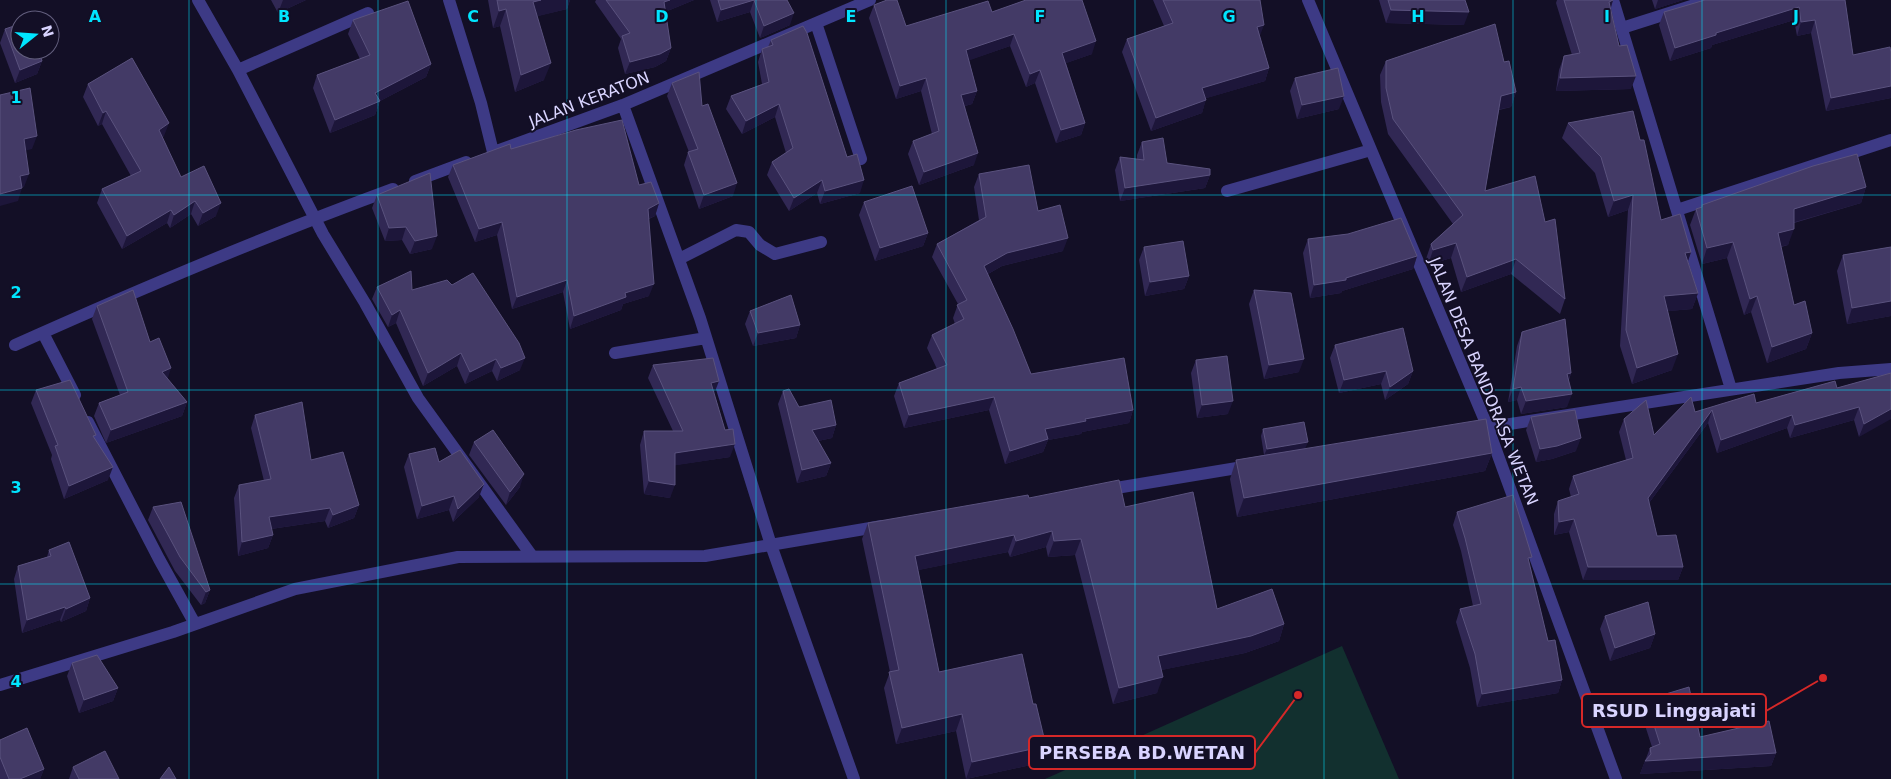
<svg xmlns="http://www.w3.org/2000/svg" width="1891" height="779" font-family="'DejaVu Sans',sans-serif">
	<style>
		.green { fill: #12302f }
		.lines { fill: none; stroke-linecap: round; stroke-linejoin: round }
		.minor { stroke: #3d3a85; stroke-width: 12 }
		.wall { fill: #312854 }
		.shaded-wall { fill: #1d163a }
		.building { fill: #433a66; stroke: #5a527e }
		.grid { fill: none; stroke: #00e5ff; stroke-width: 1; stroke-opacity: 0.55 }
		.labels { text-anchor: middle; stroke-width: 4; stroke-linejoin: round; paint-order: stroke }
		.street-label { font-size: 16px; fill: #d9d4ff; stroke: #130f26 }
		.grid-label { font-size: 16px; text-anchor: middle; font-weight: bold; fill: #00e5ff; stroke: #130f26; stroke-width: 4; stroke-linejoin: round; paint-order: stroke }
		.leader { fill: none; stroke: #d62828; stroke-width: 2 }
		.callout-dot { fill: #d62828; stroke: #130f26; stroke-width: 2 }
		.callout { fill: #130f26; stroke: #d62828; stroke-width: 2 }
		.callout-label { font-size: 18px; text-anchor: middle; font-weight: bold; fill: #d9d4ff }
	</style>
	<rect width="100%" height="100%" fill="#130f26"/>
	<path class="green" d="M 1342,646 L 1399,779 L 1045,779 Z"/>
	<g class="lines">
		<path class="minor" d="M 198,0 L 238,70 L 323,234 L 365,303 L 418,398 L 532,556
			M 449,0 L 481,103 L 493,152
			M 1308,0 L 1488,428 L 1616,779
			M 1613,0 L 1731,389
			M 816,23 L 861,159
			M 1622,28 L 1710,0
			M 238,70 L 368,13
			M 623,105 L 700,318 L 771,545 L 854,779
			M 494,152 L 623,105 L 870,0
			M 415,181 L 466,162
			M 1227,191 L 1371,150
			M 1677,210 L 1891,140
			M 679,259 L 736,230 L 749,232 L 760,245 L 775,254 L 821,242
			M 43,333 L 75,395
			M 15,345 C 140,289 265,236 393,189
			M 615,353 L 706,338
			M 88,422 L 159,559 L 195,624
			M 1471,430 L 1839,373 L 1891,369
			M 1104,490 L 1249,466
			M 0,685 L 173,632 L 295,589 L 458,557 L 705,556 L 882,526"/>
	</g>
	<path class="wall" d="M 271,0 L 306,0 L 278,13 Z
		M 488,0 L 570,0 L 567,9 L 537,16 L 544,80 L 515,92 L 500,26 L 493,28 Z
		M 596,0 L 694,0 L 665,12 L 671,48 L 666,61 L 655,67 L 625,74 L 618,48 L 621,39 L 595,2 Z
		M 710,0 L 787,0 L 790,25 L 760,38 L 750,12 L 717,22 Z
		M 1153,0 L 1260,0 L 1260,37 L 1269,68 L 1265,81 L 1206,98 L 1202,113 L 1151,131 L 1122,52 L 1127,39 L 1164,26 Z
		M 1379,0 L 1465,0 L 1464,25 L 1386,23 Z
		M 1557,0 L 1613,0 L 1611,8 L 1619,46 L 1631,89 L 1556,91 L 1559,70 L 1564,56 L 1572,55 L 1556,3 Z
		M 1652,0 L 1683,0 L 1655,9 Z
		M 1845,0 L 1853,55 L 1891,53 L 1891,98 L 1826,111 L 1811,33 L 1797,36 L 1794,20 L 1712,45 L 1711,48 L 1670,61 L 1659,25 L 1664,12 Z
		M 874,5 L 906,26 L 992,12 L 1092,54 L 1066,63 L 1085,123 L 1081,135 L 1056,143 L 1035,83 L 1026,87 L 1010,46 L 969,60 L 977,91 L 972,104 L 965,106 L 974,165 L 919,185 L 908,154 L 913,141 L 932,134 L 921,91 L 896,99 L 869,18 Z
		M 353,20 L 431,64 L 426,77 L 380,101 L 375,115 L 330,133 L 313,88 L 317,75 L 360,59 L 348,34 Z
		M 5,29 L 42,61 L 37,74 L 15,83 L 0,43 Z
		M 771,40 L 847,157 L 860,193 L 820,204 L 817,193 L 789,211 L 767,175 L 772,162 L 786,153 L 775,117 L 742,134 L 726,109 L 731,96 L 762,84 L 758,62 L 762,49 L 768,47 Z
		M 1386,61 L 1504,62 L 1516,92 L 1511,107 L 1499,110 L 1485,191 L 1545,222 L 1565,299 L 1560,314 L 1511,274 L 1461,292 L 1451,258 L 1428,265 L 1426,259 L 1431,244 L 1453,224 L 1388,134 L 1381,102 L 1380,75 Z
		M 1295,78 L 1339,109 L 1297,119 L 1290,91 Z
		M 672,83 L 702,106 L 733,196 L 699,209 L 684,165 L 688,152 L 689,152 L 667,96 Z
		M 88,84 L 164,136 L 162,137 L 181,177 L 216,216 L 198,226 L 191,214 L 170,228 L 167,223 L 122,249 L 97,203 L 102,189 L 131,176 L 102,124 L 98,126 L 83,97 Z
		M 1568,123 L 1640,140 L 1661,220 L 1691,252 L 1688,261 L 1698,293 L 1692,309 L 1668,311 L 1672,370 L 1632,384 L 1620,346 L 1628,210 L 1608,217 L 1595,173 L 1562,138 Z
		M 1142,142 L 1167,163 L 1210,175 L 1205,188 L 1120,201 L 1115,170 L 1120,157 L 1137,159 L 1137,155 Z
		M 511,149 L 639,185 L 659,203 L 655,216 L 649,219 L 649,296 L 623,304 L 621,310 L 570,329 L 563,292 L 512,309 L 497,235 L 475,242 L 448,177 L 453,165 Z
		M 979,174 L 1038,211 L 1063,251 L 1002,266 L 988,274 L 1031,374 L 1133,410 L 1129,423 L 1082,432 L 1081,434 L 1048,440 L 1043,452 L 1005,464 L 989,410 L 904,428 L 894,396 L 899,383 L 937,369 L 927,348 L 932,335 L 955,324 L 953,318 L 958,304 L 932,257 L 937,244 L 979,220 L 974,187 Z
		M 1866,187 L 1861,203 L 1794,223 L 1788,245 L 1781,247 L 1794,305 L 1812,333 L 1806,349 L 1767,363 L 1751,312 L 1744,315 L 1727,258 L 1702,264 L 1690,225 L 1696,209 L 1701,208 L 1702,205 Z
		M 377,195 L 432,249 L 410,254 L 402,240 L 385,241 L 372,208 Z
		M 864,202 L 928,233 L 923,246 L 875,261 L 859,215 Z
		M 1308,239 L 1417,256 L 1413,269 L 1342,291 L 1341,293 L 1310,298 L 1303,253 Z
		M 1144,247 L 1189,276 L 1184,289 L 1145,296 L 1139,260 Z
		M 1891,247 L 1891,316 L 1847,324 L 1837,271 L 1843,255 Z
		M 377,287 L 412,290 L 520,370 L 497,381 L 492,371 L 465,384 L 457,366 L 423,386 L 396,323 L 388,327 L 372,299 Z
		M 1254,290 L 1299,372 L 1264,379 L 1249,304 Z
		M 97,306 L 150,342 L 167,379 L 187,402 L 182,416 L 106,443 L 94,416 L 99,403 L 120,395 L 92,319 Z
		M 750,311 L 800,325 L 796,338 L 753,346 L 745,324 Z
		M 1522,332 L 1571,373 L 1569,380 L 1567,407 L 1521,414 L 1517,400 L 1508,402 L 1517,346 Z
		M 1335,345 L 1413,371 L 1408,384 L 1385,400 L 1381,384 L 1339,393 L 1330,358 Z
		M 1196,360 L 1228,414 L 1197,418 L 1191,373 Z
		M 653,365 L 714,394 L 730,457 L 675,465 L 670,498 L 644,494 L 640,445 L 644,431 L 673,431 L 648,378 Z
		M 1891,373 L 1859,437 L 1854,420 L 1790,438 L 1787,428 L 1717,453 L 1708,423 L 1649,503 L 1657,536 L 1683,567 L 1678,580 L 1583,580 L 1569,532 L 1554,535 L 1554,514 L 1558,501 L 1571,497 L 1569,489 L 1573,476 L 1626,460 L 1619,432 L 1624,419 L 1654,435 L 1695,412 L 1756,403 L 1837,388 Z
		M 36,390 L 108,480 L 64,499 L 51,459 L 52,455 L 31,403 Z
		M 783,391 L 799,407 L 836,425 L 832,438 L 818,441 L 831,463 L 826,476 L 797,483 L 778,404 Z
		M 255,415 L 311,460 L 359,505 L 354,518 L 328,528 L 325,521 L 271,529 L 273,535 L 268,548 L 238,556 L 234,498 L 239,485 L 264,481 L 251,428 Z
		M 1531,417 L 1576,451 L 1552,459 L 1536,462 L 1526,430 Z
		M 1263,429 L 1305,449 L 1492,453 L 1485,471 L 1237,517 L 1230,479 L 1236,460 L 1264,455 L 1261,436 Z
		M 474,442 L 520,487 L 506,505 L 469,455 Z
		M 409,454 L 439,462 L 479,497 L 453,522 L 449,510 L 417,519 L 404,467 Z
		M 1029,498 L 1125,507 L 1217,609 L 1284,624 L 1279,641 L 1245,653 L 1161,670 L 1157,693 L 1113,704 L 1075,555 L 1048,557 L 1046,547 L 1010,557 L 1008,552 L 918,570 L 939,672 L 1033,704 L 1046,746 L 1040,763 L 966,779 L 956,731 L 896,744 L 884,688 L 890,672 L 862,539 L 868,523 Z
		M 153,507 L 210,590 L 205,603 L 201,605 L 175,571 L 148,520 Z
		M 1457,512 L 1529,563 L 1548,641 L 1562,680 L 1558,693 L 1477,707 L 1470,668 L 1456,622 L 1460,609 L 1473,606 L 1461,551 L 1453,525 Z
		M 49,550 L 90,598 L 86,611 L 61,622 L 60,620 L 22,633 L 14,579 L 18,566 L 47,557 Z
		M 1605,616 L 1655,634 L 1650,648 L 1610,661 L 1600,629 Z
		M 72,663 L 118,688 L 113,701 L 79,713 L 67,676 Z
		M 1646,700 L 1700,737 L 1776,753 L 1771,766 L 1640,774 L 1650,748 L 1652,747 L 1641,713 Z
		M 0,740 L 44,769 L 40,779 L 0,779 Z
		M 73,767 L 119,779 L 69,779 Z"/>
	<path class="shaded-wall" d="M 283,0 L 306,0 L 278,13 Z
		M 541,0 L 570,0 L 567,9 L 527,19 L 533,2 Z
		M 670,0 L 694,0 L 660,14 L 664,2 Z
		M 754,0 L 750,12 L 717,22 L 721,10 Z
		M 1613,0 L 1609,13 L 1609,2 Z
		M 1658,0 L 1683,0 L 1655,9 Z
		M 1799,7 L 1794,20 L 1712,45 L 1711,48 L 1670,61 L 1675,48 L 1716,33 Z
		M 506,9 L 500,26 L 493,28 L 499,11 Z
		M 1391,10 L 1469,12 L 1464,25 L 1386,23 Z
		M 794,13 L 790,25 L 760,38 L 764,26 Z
		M 1815,20 L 1811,33 L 1797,36 L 1801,22 Z
		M 1264,25 L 1259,38 L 1257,27 Z
		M 1014,34 L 1010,46 L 962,63 L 966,50 Z
		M 1096,41 L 1092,54 L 1058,66 L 1062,53 Z
		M 671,48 L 666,61 L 655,67 L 625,74 L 630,62 Z
		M 42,61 L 37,74 L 15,83 L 20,70 Z
		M 551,63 L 544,80 L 515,92 L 521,75 Z
		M 431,64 L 426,77 L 378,102 L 380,101 L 375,115 L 330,133 L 335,120 L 375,93 Z
		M 1269,68 L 1265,81 L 1197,101 L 1202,88 Z
		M 1040,70 L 1035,83 L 1026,87 L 1030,74 Z
		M 1636,76 L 1631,89 L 1556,91 L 1560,78 Z
		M 926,78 L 921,91 L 896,99 L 900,86 Z
		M 1891,86 L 1891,98 L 1826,111 L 1831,98 Z
		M 977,91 L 972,104 L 957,108 L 961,95 Z
		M 1516,92 L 1511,107 L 1496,110 L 1501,96 Z
		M 1344,96 L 1339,109 L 1297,119 L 1302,105 Z
		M 1206,100 L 1202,113 L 1151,131 L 1156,118 Z
		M 779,104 L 775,117 L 742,134 L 746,121 Z
		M 106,111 L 102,124 L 98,126 L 103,113 Z
		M 169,123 L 164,136 L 154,143 L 159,130 Z
		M 1085,123 L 1081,135 L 1056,143 L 1061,130 Z
		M 37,136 L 32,149 L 20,152 L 24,139 Z
		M 978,153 L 974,165 L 919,185 L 924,172 Z
		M 29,174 L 24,187 L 16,189 L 20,176 Z
		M 1210,175 L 1205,188 L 1120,201 L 1125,188 Z
		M 822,180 L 817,193 L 789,211 L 794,198 Z
		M 864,180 L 860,193 L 820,204 L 825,191 Z
		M 737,183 L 733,196 L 699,209 L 704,195 Z
		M 1866,187 L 1861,203 L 1788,224 L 1794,209 Z
		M 22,188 L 18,201 L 0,206 L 0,194 Z
		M 1633,195 L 1628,210 L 1608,217 L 1614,201 Z
		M 195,201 L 191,214 L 170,228 L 174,215 Z
		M 221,203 L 216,216 L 198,226 L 203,213 Z
		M 659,203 L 655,216 L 643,221 L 648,209 Z
		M 171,210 L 167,223 L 122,249 L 127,236 Z
		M 502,222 L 497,235 L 475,242 L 479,229 Z
		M 406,227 L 402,240 L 385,241 L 389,228 Z
		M 1794,229 L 1788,245 L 1772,248 L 1778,233 Z
		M 928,233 L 923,246 L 875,261 L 880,248 Z
		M 437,236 L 432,249 L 410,254 L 415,241 Z
		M 1068,238 L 1063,251 L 1002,266 L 979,279 L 984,266 L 1007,253 Z
		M 1733,242 L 1727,258 L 1702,264 L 1707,248 Z
		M 1456,243 L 1451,258 L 1428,265 L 1433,250 Z
		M 1691,252 L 1686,267 L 1685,253 Z
		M 1417,256 L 1413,269 L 1342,291 L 1341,293 L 1310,298 L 1314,285 L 1346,278 Z
		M 1516,259 L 1511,274 L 1461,292 L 1467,277 Z
		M 1189,276 L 1184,289 L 1145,296 L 1150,282 Z
		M 567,280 L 563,292 L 512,309 L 517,297 Z
		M 654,284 L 649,296 L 623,304 L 621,310 L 570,329 L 574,316 L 625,293 Z
		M 1698,293 L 1692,309 L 1659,312 L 1664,296 Z
		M 1757,296 L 1751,312 L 1744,315 L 1750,299 Z
		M 1891,301 L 1891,316 L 1847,324 L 1852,308 Z
		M 400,310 L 396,323 L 388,327 L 392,315 Z
		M 800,325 L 796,338 L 753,346 L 758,333 Z
		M 1812,333 L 1806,349 L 1767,363 L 1772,347 Z
		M 461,353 L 457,366 L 423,386 L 428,373 Z
		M 1678,354 L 1672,370 L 1632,384 L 1637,368 Z
		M 525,358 L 520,370 L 497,381 L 501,368 Z
		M 496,359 L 492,371 L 465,384 L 470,372 Z
		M 1304,359 L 1299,372 L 1264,379 L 1269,365 Z
		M 171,368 L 167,381 L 162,372 Z
		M 1386,371 L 1381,384 L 1339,393 L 1344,380 Z
		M 1413,371 L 1408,384 L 1385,400 L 1390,387 Z
		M 1571,373 L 1566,386 L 1567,374 Z
		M 719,381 L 714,394 L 711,383 Z
		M 1521,387 L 1517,400 L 1508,402 L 1513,389 Z
		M 1572,394 L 1567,407 L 1521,414 L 1526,401 Z
		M 994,397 L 989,410 L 904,428 L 909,415 Z
		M 1233,401 L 1228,414 L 1197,418 L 1202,405 Z
		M 187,402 L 182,416 L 106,443 L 111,430 Z
		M 1859,407 L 1854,420 L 1790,438 L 1795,425 Z
		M 1891,409 L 1891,419 L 1859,437 L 1864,424 Z
		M 1133,410 L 1129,423 L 1082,432 L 1081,434 L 1048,440 L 1043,452 L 1005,464 L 1010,451 L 1045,429 L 1085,419 Z
		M 1712,410 L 1708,423 L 1643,511 L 1648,498 Z
		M 1792,415 L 1787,428 L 1717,453 L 1721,440 Z
		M 836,425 L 832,438 L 808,443 L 812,430 Z
		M 1581,438 L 1576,451 L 1552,459 L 1536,462 L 1540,449 Z
		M 1308,442 L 1305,449 L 1264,455 L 1267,449 Z
		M 735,444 L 730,457 L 671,466 L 675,453 Z
		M 1492,453 L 1485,471 L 1237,517 L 1244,498 Z
		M 831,463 L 826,476 L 797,483 L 802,470 Z
		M 113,467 L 108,480 L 64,499 L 69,486 Z
		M 524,474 L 520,487 L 506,505 L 510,492 Z
		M 649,481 L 675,485 L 670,498 L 644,494 Z
		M 484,484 L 479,497 L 453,522 L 458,509 Z
		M 454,496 L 449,510 L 417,519 L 422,506 Z
		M 359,505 L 354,518 L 328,528 L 333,515 Z
		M 330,508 L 325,521 L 264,530 L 269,517 Z
		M 1574,519 L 1569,532 L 1554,535 L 1559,522 Z
		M 1052,531 L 1046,547 L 1010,557 L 1016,541 Z
		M 273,535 L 268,548 L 238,556 L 242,542 Z
		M 1014,535 L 1008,552 L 909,572 L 915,556 Z
		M 1081,539 L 1075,555 L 1048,557 L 1054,541 Z
		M 1588,567 L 1683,567 L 1678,580 L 1583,580 Z
		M 210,590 L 205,603 L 201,605 L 206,592 Z
		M 90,598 L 86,611 L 61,622 L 66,609 Z
		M 65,607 L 60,620 L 22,633 L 27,620 Z
		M 1284,624 L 1279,641 L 1245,653 L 1152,672 L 1158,656 Z
		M 1655,634 L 1650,648 L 1610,661 L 1615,648 Z
		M 1163,677 L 1157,693 L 1113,704 L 1119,688 Z
		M 1562,680 L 1558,693 L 1477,707 L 1482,694 Z
		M 118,688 L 113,701 L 79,713 L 84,700 Z
		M 962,714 L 956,731 L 896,744 L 902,728 Z
		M 1046,746 L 1040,763 L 966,779 L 972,762 Z
		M 1776,753 L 1771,766 L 1640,774 L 1645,761 Z
		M 44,769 L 40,779 L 20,779 Z"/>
	<path class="building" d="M 497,0 L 541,0 L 533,2 L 551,63 L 521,75 L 506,9 L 499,11 Z
		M 606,0 L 670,0 L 664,2 L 671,48 L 660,54 L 630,62 L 622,36 L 630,33 Z
		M 718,0 L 787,0 L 794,13 L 764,26 L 754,0 L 721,10 Z
		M 887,0 L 897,0 L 906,26 L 988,1 L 992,12 L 1026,0 L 1082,0 L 1096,41 L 1062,53 L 1085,123 L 1061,130 L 1040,70 L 1030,74 L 1014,34 L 966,50 L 977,91 L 961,95 L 978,153 L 924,172 L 913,141 L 939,131 L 926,78 L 900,86 L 874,5 Z
		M 1163,0 L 1260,0 L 1264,25 L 1257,27 L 1269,68 L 1202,88 L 1206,100 L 1156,118 L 1127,39 L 1173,23 Z
		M 1388,0 L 1465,0 L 1469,12 L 1391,10 Z
		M 1564,0 L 1613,0 L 1609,2 L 1619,46 L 1627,45 L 1636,76 L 1560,78 L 1564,56 L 1580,53 Z
		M 1705,0 L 1845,0 L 1853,55 L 1890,47 L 1891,53 L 1891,86 L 1831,98 L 1815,20 L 1801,22 L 1799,7 L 1716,33 L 1716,35 L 1675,48 L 1664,12 Z
		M 408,1 L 431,64 L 375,93 L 380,101 L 335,120 L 317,75 L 370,55 L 353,20 Z
		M 20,24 L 20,50 L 39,50 L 42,61 L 20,70 L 5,29 Z
		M 1495,24 L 1504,62 L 1509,61 L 1516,92 L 1501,96 L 1485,191 L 1535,176 L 1545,222 L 1555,219 L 1565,299 L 1516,259 L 1467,277 L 1456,243 L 1433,250 L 1431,244 L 1463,215 L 1393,119 L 1386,88 L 1386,61 Z
		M 803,26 L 807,33 L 847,157 L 857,154 L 864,180 L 825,191 L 822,180 L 794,198 L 772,162 L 793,148 L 779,104 L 746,121 L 731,96 L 769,82 L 762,49 L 773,45 L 771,40 Z
		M 132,58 L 169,123 L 159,130 L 181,177 L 204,166 L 221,203 L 203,213 L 195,201 L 174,215 L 171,210 L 127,236 L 102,189 L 141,171 L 106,111 L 103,113 L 88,84 Z
		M 1338,68 L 1344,96 L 1302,105 L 1295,78 Z
		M 699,72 L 702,106 L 708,104 L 737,183 L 704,195 L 688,152 L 698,149 L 672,83 Z
		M 30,88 L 37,136 L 24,139 L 29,174 L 20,176 L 22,188 L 0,194 L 0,95 Z
		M 1633,111 L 1640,140 L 1644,140 L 1661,220 L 1680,214 L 1691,252 L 1685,253 L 1698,293 L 1664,296 L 1678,354 L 1637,368 L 1626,330 L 1633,195 L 1614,201 L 1601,157 L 1568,123 Z
		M 622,120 L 639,185 L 651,182 L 659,203 L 648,209 L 654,284 L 625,293 L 626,297 L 574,316 L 567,280 L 517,297 L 502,222 L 479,229 L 453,165 L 510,144 L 511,149 L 576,130 Z
		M 1163,138 L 1167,163 L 1210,169 L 1210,175 L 1125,188 L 1120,157 L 1144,160 L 1142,142 Z
		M 1857,154 L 1866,187 L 1794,209 L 1794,229 L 1778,233 L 1794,305 L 1805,301 L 1812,333 L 1772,347 L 1757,296 L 1750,299 L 1733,242 L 1707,248 L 1696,209 L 1702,207 L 1702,205 L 1813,166 Z
		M 1029,165 L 1038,211 L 1060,205 L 1068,238 L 1007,253 L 984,266 L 1013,329 L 1031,374 L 1124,358 L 1133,410 L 1085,419 L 1086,421 L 1045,429 L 1048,439 L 1010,451 L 994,397 L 909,415 L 899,383 L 947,365 L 932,335 L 964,319 L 957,305 L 967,300 L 937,244 L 986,217 L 979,174 Z
		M 430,173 L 437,236 L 415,241 L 406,227 L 389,228 L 377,195 Z
		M 912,186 L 928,233 L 880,248 L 864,202 Z
		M 1401,218 L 1417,256 L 1346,278 L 1346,280 L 1314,285 L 1308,239 L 1348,234 Z
		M 1183,241 L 1189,276 L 1150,282 L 1144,247 Z
		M 1891,247 L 1891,301 L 1852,308 L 1843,255 Z
		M 411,271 L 412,290 L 447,280 L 452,285 L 473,273 L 519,343 L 525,358 L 501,368 L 496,359 L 470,372 L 461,353 L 428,373 L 400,310 L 392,315 L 377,287 Z
		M 133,290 L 150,342 L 159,338 L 171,368 L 162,372 L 187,402 L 111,430 L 99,403 L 128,392 L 97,306 Z
		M 1254,290 L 1291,293 L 1304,359 L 1269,365 Z
		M 791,295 L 800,325 L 758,333 L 750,311 Z
		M 1565,319 L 1571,373 L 1567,374 L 1572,394 L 1526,401 L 1521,387 L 1513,389 L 1522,332 Z
		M 1403,328 L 1413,371 L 1390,387 L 1386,371 L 1344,380 L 1335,345 Z
		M 1227,356 L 1233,401 L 1202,405 L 1196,360 Z
		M 713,358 L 719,381 L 711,383 L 725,430 L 733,429 L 735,444 L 675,453 L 675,485 L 649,481 L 644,431 L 683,431 L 653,365 Z
		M 1891,373 L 1891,409 L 1864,424 L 1859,407 L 1795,425 L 1792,415 L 1721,440 L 1712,410 L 1648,498 L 1657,536 L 1676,535 L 1683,567 L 1588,567 L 1574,519 L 1559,522 L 1558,501 L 1579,494 L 1573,476 L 1633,458 L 1624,419 L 1646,400 L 1654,435 L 1691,397 L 1695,412 L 1754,394 L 1756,403 L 1835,381 L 1837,388 Z
		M 70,380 L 96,435 L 93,436 L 113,467 L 69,486 L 55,446 L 58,445 L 36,390 Z
		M 789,389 L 799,407 L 831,400 L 836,425 L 812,430 L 831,463 L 802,470 L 783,391 Z
		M 302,402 L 311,460 L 343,452 L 359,505 L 333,515 L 330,508 L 269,517 L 273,535 L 242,542 L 239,485 L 271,479 L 255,415 Z
		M 1575,410 L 1581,438 L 1557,446 L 1540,449 L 1531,417 Z
		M 1486,419 L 1492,453 L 1244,498 L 1236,460 Z
		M 1304,422 L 1308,442 L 1267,449 L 1263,429 Z
		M 493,430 L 524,474 L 510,492 L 474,442 Z
		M 435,448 L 439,462 L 460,450 L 484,484 L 458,509 L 454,496 L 422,506 L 409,454 Z
		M 1119,480 L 1125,507 L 1193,492 L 1217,609 L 1272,589 L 1284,624 L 1251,636 L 1158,656 L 1163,677 L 1119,688 L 1081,539 L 1054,541 L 1052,531 L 1016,541 L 1014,535 L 915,556 L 939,672 L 1022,654 L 1033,704 L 1036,704 L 1046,746 L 972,762 L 962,714 L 902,728 L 889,672 L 899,670 L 868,523 L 1028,495 L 1029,498 Z
		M 1513,495 L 1532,557 L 1528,558 L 1548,641 L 1555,640 L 1562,680 L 1482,694 L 1475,654 L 1460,609 L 1481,604 L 1465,538 L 1457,512 Z
		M 181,502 L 210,590 L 206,592 L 180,557 L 153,507 Z
		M 69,542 L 90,598 L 66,609 L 65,607 L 27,620 L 18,566 L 51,556 L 49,550 Z
		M 1648,602 L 1655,634 L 1615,648 L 1605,616 Z
		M 97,655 L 118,688 L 84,700 L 72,663 Z
		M 1689,687 L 1700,737 L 1769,721 L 1776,753 L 1645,761 L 1651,754 L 1650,748 L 1660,744 L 1646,700 Z
		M 27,728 L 44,769 L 20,779 L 9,779 L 0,757 L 0,740 Z
		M 105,751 L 119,779 L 79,779 L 73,767 Z
		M 169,767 L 176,779 L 160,779 Z"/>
	<path class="grid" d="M 189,0 L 189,779M 378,0 L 378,779M 567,0 L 567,779M 756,0 L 756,779M 946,0 L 946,779M 1135,0 L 1135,779M 1324,0 L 1324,779M 1513,0 L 1513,779M 1702,0 L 1702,779M 0,195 L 1891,195M 0,390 L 1891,390M 0,584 L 1891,584"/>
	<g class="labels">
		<g class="street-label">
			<text transform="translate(589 99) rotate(-21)" y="6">JALAN KERATON</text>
			<text transform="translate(1484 381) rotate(68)" y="6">JALAN DESA BANDORASA WETAN</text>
		</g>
	</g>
	<g class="grid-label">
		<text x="95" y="22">A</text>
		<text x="284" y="22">B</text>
		<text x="473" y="22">C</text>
		<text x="662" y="22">D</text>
		<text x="851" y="22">E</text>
		<text x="1040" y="22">F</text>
		<text x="1229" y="22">G</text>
		<text x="1418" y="22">H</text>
		<text x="1607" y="22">I</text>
		<text x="1796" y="22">J</text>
		<text x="16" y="103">1</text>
		<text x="16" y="298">2</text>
		<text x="16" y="493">3</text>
		<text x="16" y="687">4</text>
	</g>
	<path class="leader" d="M1823 678L1766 711M1298 695L1255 753"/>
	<g class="callout-dot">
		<circle cx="1823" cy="678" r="5"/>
		<circle cx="1298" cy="695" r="5"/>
	</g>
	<g class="callout">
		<rect x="1582" y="694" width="184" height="33" rx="5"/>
		<rect x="1029" y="736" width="226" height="33" rx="5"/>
	</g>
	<g class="callout-label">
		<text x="1674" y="717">RSUD Linggajati</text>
		<text x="1142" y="759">PERSEBA BD.WETAN</text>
	</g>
	<g transform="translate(35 35) rotate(73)"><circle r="24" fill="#130f26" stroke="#625e7d"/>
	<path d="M0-4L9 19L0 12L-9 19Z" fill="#00e5ff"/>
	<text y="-8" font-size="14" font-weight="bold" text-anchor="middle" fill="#d9d4ff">N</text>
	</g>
</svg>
